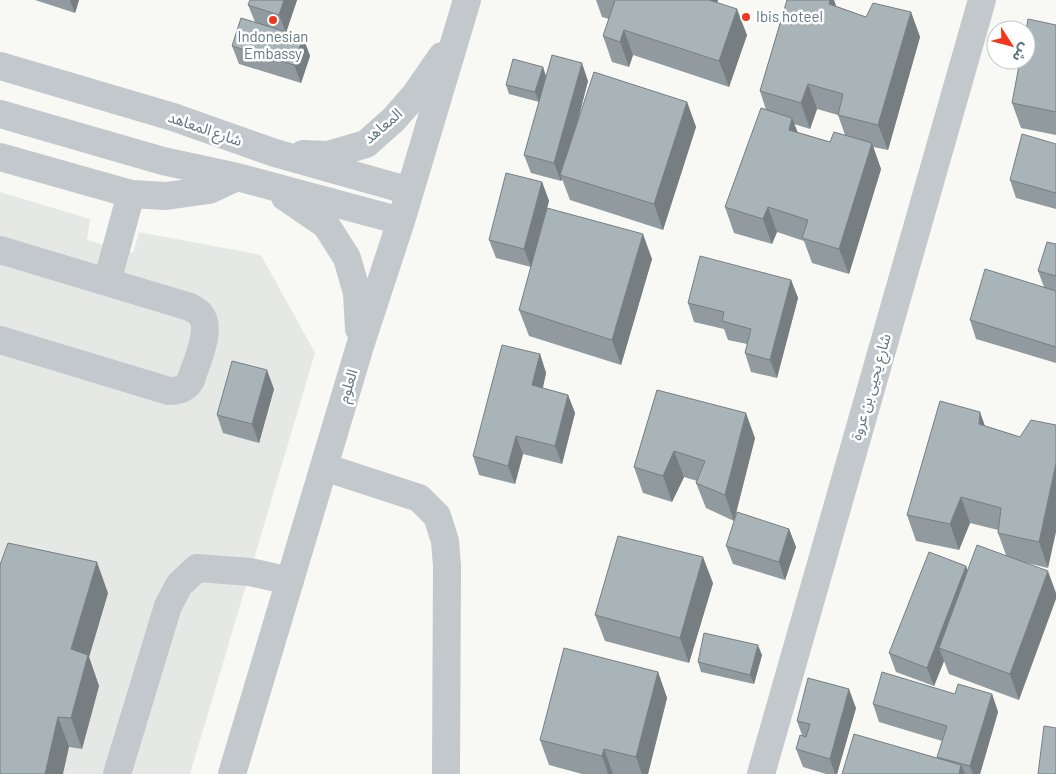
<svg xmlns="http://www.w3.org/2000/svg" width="1056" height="774" font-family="Barlow,'Noto Sans Arabic',sans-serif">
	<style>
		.built { fill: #e6e8e6 }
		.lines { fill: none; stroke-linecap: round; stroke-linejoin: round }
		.minor { stroke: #c2c8cb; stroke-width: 28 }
		.wall { fill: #919b9f; fill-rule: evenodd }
		.shaded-wall { fill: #767e82 }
		.building { fill: #a9b4b9; stroke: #767e82 }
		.poi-dot { fill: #f1361c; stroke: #fff; stroke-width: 2 }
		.labels { text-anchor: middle; stroke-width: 5; stroke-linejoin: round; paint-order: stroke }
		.poi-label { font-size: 15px; fill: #617782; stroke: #fff; text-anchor: start }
		.street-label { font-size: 15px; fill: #617782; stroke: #fff }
	</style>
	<rect width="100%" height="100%" fill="#f8f8f5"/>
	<path class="built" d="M 0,192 L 90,219 L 87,240 L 133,253 L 139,232 L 261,255 L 315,353 L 190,774 L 0,774 Z"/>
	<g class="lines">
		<path class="minor" d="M 0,66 L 173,117 L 275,153 L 410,191
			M 0,114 L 163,161 L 237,177 L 401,221
			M 303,154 L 328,155 L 366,144 L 394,119 L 415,95 L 442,56
			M 0,157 L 131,194 L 166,196 L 209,190 L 237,177
			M 285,197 L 326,225 L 347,258 L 357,293 L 359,329
			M 0,250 L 190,307 C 193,309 198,311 200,314 C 213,328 196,363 191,380 C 186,389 179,391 169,391 L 0,340
			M 107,282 L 131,194
			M 324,467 L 419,498 L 437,516 L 445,541 L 447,566 L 446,774
			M 117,774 L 168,606 L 179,585 L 197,568 L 250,572 L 290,581
			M 232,774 L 360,346 L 401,221 L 467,0
			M 761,774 L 982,0"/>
	</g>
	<path class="wall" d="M 35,0 L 79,0 L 75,13 Z
		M 250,0 L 297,0 L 286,32 L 303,37 L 310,56 L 301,83 L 239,64 L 232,46 L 255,22 L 248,5 Z
		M 596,0 L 718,0 L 717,3 L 747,35 L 729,87 L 633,55 L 629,67 L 612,62 L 603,36 L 609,19 L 602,17 Z
		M 787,0 L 834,0 L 836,6 L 866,17 L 911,12 L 920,37 L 888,150 L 873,147 L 881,169 L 849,274 L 812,263 L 804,241 L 777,232 L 772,244 L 734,233 L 725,207 L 766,110 L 760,91 ZM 817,109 L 838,115 L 845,135 L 830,142 L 797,132 L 794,124 L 810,129 Z
		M 1056,25 L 1056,135 L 1021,128 L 1012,103 Z
		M 543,67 L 546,76 L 588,81 L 575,132 L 687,102 L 696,127 L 663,230 L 570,200 L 562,179 L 561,181 L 531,173 L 524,155 L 539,102 L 509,94 L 506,85 Z
		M 1056,144 L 1056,209 L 1016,198 L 1010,180 Z
		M 542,182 L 549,201 L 547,208 L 652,259 L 621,365 L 529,336 L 519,310 L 531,267 L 496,258 L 489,240 Z
		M 1056,244 L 1056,363 L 976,339 L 970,320 L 1044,287 L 1038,271 Z
		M 791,280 L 798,298 L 777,378 L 751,372 L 745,353 L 747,344 L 728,340 L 724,329 L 694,322 L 688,303 Z
		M 540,354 L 546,373 L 543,388 L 568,395 L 575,413 L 562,464 L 523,454 L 515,484 L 479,475 L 473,456 Z
		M 274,389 L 259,443 L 223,433 L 217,415 Z
		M 657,390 L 755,438 L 734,521 L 706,508 L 696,483 L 697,481 L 684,477 L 672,502 L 643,493 L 634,467 Z
		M 985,426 L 1020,437 L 1048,568 L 1027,563 L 1019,700 L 949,674 L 944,661 L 934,686 L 896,672 L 889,653 L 966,566 L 968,571 L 1006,555 L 998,533 L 998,530 L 970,523 L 959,550 L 916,541 L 907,515 Z
		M 789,529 L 796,547 L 785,580 L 733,564 L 726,546 Z
		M 713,583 L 689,663 L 605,641 L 595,615 Z
		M 108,593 L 89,657 L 99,686 L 82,749 L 69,747 L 0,774 Z
		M 762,655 L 754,684 L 701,672 L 698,662 Z
		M 658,672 L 667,698 L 648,774 L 582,774 L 549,765 L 540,740 Z
		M 955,694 L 992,694 L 998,712 L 980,774 L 842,774 L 937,758 L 937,757 L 942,741 L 879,722 L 873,704 Z
		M 856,708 L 837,774 L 826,774 L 803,767 L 796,749 L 802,735 L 797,721 Z"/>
	<path class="shaded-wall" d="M 70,0 L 79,0 L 75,13 Z
		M 284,0 L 297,0 L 286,33 L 279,15 Z
		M 702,0 L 718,0 L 710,23 Z
		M 830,0 L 834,0 L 840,19 L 829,4 Z
		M 737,9 L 747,35 L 729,87 L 719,61 Z
		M 911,12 L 920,37 L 888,150 L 878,125 Z
		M 624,30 L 633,55 L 629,67 L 620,42 Z
		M 303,37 L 310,56 L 301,83 L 294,65 Z
		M 582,63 L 588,81 L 563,176 L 560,175 L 562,179 L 561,181 L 554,163 Z
		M 543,67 L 546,77 L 539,102 L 535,92 Z
		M 808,84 L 817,109 L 810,129 L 801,103 Z
		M 687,102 L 696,127 L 663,230 L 654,204 Z
		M 792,118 L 802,143 L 789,130 Z
		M 872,143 L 881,169 L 849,274 L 839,249 Z
		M 542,182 L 549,201 L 531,267 L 524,249 Z
		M 768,207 L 777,232 L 772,244 L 763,219 Z
		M 643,234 L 652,259 L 621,365 L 612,340 Z
		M 791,280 L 798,298 L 777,378 L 770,360 Z
		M 540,354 L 546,373 L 539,403 L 532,385 Z
		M 267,370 L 274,389 L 259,443 L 252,424 Z
		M 568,395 L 575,413 L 562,464 L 555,446 Z
		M 980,412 L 989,437 L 979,424 Z
		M 746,413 L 755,438 L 734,521 L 725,495 Z
		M 516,436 L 523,454 L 515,484 L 508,466 Z
		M 674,451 L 684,477 L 672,502 L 663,476 Z
		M 1056,463 L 1056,532 L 1048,568 L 1039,542 Z
		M 961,497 L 970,523 L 959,550 L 950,524 Z
		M 789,529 L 796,547 L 785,580 L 779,562 Z
		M 703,557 L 713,583 L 689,663 L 680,638 Z
		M 97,562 L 108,593 L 89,657 L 99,686 L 82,749 L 71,718 L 71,649 Z
		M 966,566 L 973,585 L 939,648 L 944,661 L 934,686 L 927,668 Z
		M 1048,571 L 1056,593 L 1056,599 L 1019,700 L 1010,674 Z
		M 758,645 L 762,655 L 754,684 L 750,675 Z
		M 658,672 L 667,698 L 648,774 L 642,774 L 636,757 Z
		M 849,689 L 856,708 L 837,774 L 835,774 L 830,759 Z
		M 992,694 L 998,712 L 980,774 L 973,774 L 970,766 Z
		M 58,717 L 69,747 L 63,774 L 45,774 Z
		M 604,749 L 613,774 L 608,774 L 602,756 Z
		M 961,765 L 965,774 L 959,774 Z"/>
	<path class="building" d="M 250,0 L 284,0 L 279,15 L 248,5 Z
		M 615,0 L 709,0 L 737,9 L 719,61 L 624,30 L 620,42 L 603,36 Z
		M 787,0 L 830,0 L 829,4 L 866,17 L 873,3 L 911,12 L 878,125 L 838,115 L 843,94 L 808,84 L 801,103 L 760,91 Z
		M 241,18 L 303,37 L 294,65 L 232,46 Z
		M 1028,19 L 1056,25 L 1056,112 L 1012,103 L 1020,60 L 1026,60 L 1026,31 Z
		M 552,55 L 582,63 L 554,163 L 524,155 Z
		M 513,59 L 543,67 L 535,92 L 506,85 Z
		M 594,72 L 687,102 L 654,204 L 560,175 Z
		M 761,108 L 792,118 L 789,130 L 830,142 L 834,132 L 872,143 L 839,249 L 802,238 L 808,220 L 768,207 L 763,219 L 725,207 Z
		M 1022,134 L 1056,144 L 1056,193 L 1010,180 Z
		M 506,173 L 542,182 L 524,249 L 489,240 Z
		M 547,208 L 643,234 L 612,340 L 519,310 Z
		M 1047,242 L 1056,244 L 1056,276 L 1038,271 Z
		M 700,256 L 791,280 L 770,360 L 745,353 L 751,329 L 722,321 L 724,312 L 688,303 Z
		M 985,269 L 1056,291 L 1056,347 L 970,320 Z
		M 502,345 L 540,354 L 532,385 L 568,395 L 555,446 L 516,436 L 508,466 L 473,456 Z
		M 232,361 L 267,370 L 252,424 L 217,415 Z
		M 657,390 L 746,413 L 725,495 L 696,483 L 705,461 L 674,451 L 663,476 L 634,467 Z
		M 940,401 L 980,412 L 979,424 L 1020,437 L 1031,420 L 1056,425 L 1056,463 L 1039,542 L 998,533 L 1001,508 L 961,497 L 950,524 L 907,515 Z
		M 737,512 L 789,529 L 779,562 L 726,546 Z
		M 618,536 L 703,557 L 680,638 L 595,615 Z
		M 8,543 L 97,562 L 71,649 L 88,655 L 71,718 L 58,717 L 45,774 L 0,774 L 0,565 Z
		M 977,545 L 1048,571 L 1010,674 L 939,648 Z
		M 929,552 L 966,566 L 927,668 L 889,653 Z
		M 704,633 L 758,645 L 750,675 L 698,662 Z
		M 564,648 L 658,672 L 636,757 L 604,749 L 602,756 L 540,740 Z
		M 882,672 L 955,694 L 958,684 L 992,694 L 970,766 L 937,757 L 947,726 L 873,704 Z
		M 808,678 L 849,689 L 830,759 L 796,749 L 800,735 L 806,737 L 810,724 L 797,721 Z
		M 1044,726 L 1056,728 L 1056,774 L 1038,774 Z
		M 854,734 L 961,765 L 959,774 L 842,774 Z"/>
	<g class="poi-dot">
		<circle cx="746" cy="17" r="5"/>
		<circle cx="273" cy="20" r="5"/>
	</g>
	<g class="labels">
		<g class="poi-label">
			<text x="756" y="22">Ibis hoteel</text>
			<text x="273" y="42" text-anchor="middle">Indonesian<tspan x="273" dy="17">Embassy</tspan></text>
		</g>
		<g class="street-label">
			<text transform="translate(383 126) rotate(-41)" y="5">المعاهد</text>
			<text transform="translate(205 129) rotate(19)" y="5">شارع المعاهد</text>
			<text transform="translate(348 386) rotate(-73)" y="5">العلوم</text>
			<text transform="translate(871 387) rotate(-74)" y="5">شارع يحيى بن عروة</text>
		</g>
	</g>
	<g transform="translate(1011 45) rotate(126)"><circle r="24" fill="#ffffff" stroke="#c0c9cd"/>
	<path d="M0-4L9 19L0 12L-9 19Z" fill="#f1361c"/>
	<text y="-8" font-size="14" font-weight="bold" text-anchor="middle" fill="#617782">ش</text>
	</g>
</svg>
